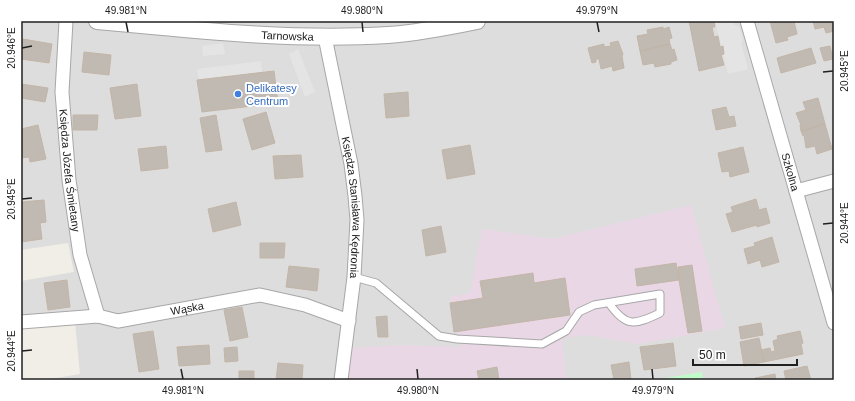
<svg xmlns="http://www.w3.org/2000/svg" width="855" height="401" font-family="Arial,sans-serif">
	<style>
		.residential { fill: #dedddd }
		.industrial { fill: #ead7e5 }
		.park { fill: #c2fbca }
		.parking { fill: #e4e4e4 }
		.building { fill: #c1bab2; stroke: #c3b5a7 }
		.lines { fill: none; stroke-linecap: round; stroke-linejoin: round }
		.service-casing { stroke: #a7a7a7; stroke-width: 9 }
		.minor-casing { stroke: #a7a7a7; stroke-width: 15 }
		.tertiary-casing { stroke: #a7a7a7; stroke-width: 18 }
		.service { stroke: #fff; stroke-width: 7 }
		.minor { stroke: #fff; stroke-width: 13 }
		.tertiary { stroke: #fff; stroke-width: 16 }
		.ticks { fill: none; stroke: #202020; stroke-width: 1.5 }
		.shop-dot { fill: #3f7fe0; stroke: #fff; stroke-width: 1.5 }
		.labels { text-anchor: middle; stroke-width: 4; stroke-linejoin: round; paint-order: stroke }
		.street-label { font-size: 11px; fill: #202020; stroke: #fff }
		.shop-label { font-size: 11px; fill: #366cbe; stroke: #fff; text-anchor: start }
		.neatline { fill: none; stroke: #202020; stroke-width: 1.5 }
		.ticks-label { font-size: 10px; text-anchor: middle; fill: #202020 }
	</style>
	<rect width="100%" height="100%" fill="#f0eee6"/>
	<path class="residential" d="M 21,21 L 834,21 L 834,380 L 44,380 L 80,374 L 75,322 L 21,322 L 21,281 L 74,272 L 68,243 L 21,250 Z"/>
	<path class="industrial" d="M 691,205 L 725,328 L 639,344 L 587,335 L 562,338 L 566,380 L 348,380 L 352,348 L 400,345 L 462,347 L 450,297 L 470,293 L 482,229 L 553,239 Z"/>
	<path class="park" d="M 702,372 L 703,380 L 660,380 L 660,379 Z"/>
	<path class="parking" d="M 715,21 L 733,21 L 734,25 L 739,26 L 743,40 L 741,43 L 748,69 L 728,74 Z
		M 223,43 L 225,54 L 203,56 L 202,46 Z
		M 298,49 L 315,92 L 305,97 L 289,54 Z
		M 261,61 L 262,72 L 199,80 L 197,69 Z"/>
	<path class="building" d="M 689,21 L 714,21 L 715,27 L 712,27 L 714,37 L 718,36 L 720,47 L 723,46 L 724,54 L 721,55 L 724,65 L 699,71 Z
		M 770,21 L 794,21 L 797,34 L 787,37 L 788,40 L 776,43 Z
		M 813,21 L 834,21 L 834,31 L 826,33 L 824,27 L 815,29 Z
		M 663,27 L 663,29 L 669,27 L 672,38 L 669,39 L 670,44 L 640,51 L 637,36 L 648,34 L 647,30 Z
		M 23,39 L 52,44 L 49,63 L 21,59 Z
		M 618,41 L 623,54 L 622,56 L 624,68 L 613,71 L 612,66 L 601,69 L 599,59 L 596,59 L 596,62 L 592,63 L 588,48 L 604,44 L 604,47 L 611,46 L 610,43 Z
		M 670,44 L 672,50 L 674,49 L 677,60 L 671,62 L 671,64 L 655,67 L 654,63 L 643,65 L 640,51 Z
		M 830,46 L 833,59 L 824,61 L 820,48 Z
		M 811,48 L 816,63 L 781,73 L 777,58 Z
		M 84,52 L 111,55 L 109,75 L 82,72 Z
		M 274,71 L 278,103 L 202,112 L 197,80 Z
		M 21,84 L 48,88 L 45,102 L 21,98 Z
		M 137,84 L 141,116 L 115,119 L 110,88 Z
		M 408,92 L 409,116 L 386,118 L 384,94 Z
		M 818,98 L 825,124 L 801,131 L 800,125 L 801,125 L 796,113 L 806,110 L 803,102 Z
		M 726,107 L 729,117 L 734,116 L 736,126 L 716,130 L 712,110 Z
		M 266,112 L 275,143 L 252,150 L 243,119 Z
		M 73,115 L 98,115 L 97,130 L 73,130 Z
		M 216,115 L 222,150 L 206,152 L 200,118 Z
		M 825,124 L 832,149 L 817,154 L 815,146 L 806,148 L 804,135 L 803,136 L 801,131 Z
		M 38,125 L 46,159 L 30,162 L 29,157 L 21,158 L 21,129 Z
		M 470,145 L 475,174 L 447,179 L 442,150 Z
		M 166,146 L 168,168 L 141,171 L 138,149 Z
		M 743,147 L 749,172 L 730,177 L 729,171 L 722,172 L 718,153 Z
		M 301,155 L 303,177 L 275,179 L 273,156 Z
		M 756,199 L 759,210 L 766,208 L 770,223 L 757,227 L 757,225 L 732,232 L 726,214 L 733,212 L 731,207 Z
		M 44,200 L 46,222 L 40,223 L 42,239 L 21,242 L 21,202 Z
		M 236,202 L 241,225 L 213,232 L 208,209 Z
		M 441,226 L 446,252 L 426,256 L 422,230 Z
		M 772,237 L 779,262 L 762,267 L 760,260 L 748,264 L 744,249 L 755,246 L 754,243 Z
		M 260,243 L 285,243 L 284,258 L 260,258 Z
		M 676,263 L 679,280 L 637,286 L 635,269 Z
		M 692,265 L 702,331 L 688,333 L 679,280 L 678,267 Z
		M 289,266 L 319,269 L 317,291 L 286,287 Z
		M 533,273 L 534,283 L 565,278 L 570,315 L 454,332 L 450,303 L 483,298 L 480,281 Z
		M 67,280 L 70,307 L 48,310 L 44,283 Z
		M 242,307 L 248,337 L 230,341 L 224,310 Z
		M 387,316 L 388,337 L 378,337 L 376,317 Z
		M 761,323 L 763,335 L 741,339 L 739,327 Z
		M 153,331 L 159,369 L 139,372 L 133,334 Z
		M 800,331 L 803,343 L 801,344 L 803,354 L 764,362 L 761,350 L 770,348 L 771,352 L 775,351 L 773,341 L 778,339 L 777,336 Z
		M 759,338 L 764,362 L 744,366 L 740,342 Z
		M 673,343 L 676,366 L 644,370 L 640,347 Z
		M 209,345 L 210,364 L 179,366 L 177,347 Z
		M 237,347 L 238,361 L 225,362 L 224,348 Z
		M 629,362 L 631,380 L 614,380 L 611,365 Z
		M 278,363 L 303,365 L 302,380 L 276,380 Z
		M 807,366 L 811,380 L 786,380 L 784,371 Z
		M 497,367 L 499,380 L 479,380 L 477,371 Z
		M 239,371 L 254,371 L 254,380 L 239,380 Z
		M 775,374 L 776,380 L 755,380 L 755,378 Z"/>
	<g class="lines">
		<defs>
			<path id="service" d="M 354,277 L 376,283 L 439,336 L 457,339 L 542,344 L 566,331 L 579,312 L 594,305 L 660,294 L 660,313 C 635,325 626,328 609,303"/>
			<g id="minor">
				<path id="s1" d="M 66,21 L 62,92 L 69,180 L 80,255 L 98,316"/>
				<path id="s2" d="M 747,21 L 834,323"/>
				<path id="s3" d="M 325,37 L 351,164 L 355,196 L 357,220 L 354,277 L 341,380"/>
				<path d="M 796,191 L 834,181"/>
				<path id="s4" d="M 21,322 L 98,316 L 118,321 L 260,295 L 305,305 L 349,321"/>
			</g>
			<g id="tertiary">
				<path id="s5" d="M 97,21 C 193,30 291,41 388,35 C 418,33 448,27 477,21"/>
			</g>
		</defs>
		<use href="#service" class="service-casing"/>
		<use href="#minor" class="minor-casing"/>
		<use href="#tertiary" class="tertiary-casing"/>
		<use href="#service" class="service"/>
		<use href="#minor" class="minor"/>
		<use href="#tertiary" class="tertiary"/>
	</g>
	<path class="ticks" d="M 126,22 L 128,32M 362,22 L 363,32M 597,22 L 599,32M 22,48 L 32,46M 823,72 L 833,71M 22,199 L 32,198M 823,224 L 833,223M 22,351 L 32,350M 181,369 L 183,379M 417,369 L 418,379M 652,369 L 653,379"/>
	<circle class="shop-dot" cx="238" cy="94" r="4"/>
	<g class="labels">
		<g class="street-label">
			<text dy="4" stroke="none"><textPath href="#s5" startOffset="191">Tarnowska</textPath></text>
			<text dy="4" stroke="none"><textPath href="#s1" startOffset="150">Księdza Józefa Śmietany</textPath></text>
			<text dy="4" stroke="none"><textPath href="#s2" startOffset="157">Szkolna</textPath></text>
			<text dy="4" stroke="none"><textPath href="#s3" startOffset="173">Księdza Stanisława Kędronia</textPath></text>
			<text dy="4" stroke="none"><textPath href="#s4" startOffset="168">Wąska</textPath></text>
		</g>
		<g class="shop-label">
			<text x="246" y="92">Delikatesy<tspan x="246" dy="13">Centrum</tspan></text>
		</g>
	</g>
	<rect width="855" height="401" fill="none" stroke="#ffffff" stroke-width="44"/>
	<path d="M693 359v6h104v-6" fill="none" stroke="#202020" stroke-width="2"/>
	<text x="699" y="359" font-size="12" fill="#202020" stroke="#ffffff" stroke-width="3" paint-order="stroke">50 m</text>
	<rect x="22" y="22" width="811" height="357" class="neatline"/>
	<g class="ticks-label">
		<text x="126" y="14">49.981°N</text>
		<text x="362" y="14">49.980°N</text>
		<text x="597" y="14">49.979°N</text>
		<text transform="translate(11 48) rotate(-90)" y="4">20.946°E</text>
		<text transform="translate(844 71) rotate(-90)" y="4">20.945°E</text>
		<text transform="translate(11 199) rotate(-90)" y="4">20.945°E</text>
		<text transform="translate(844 223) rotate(-90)" y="4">20.944°E</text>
		<text transform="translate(11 351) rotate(-90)" y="4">20.944°E</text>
		<text x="183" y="394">49.981°N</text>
		<text x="418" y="394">49.980°N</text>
		<text x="653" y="394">49.979°N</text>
	</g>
</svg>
